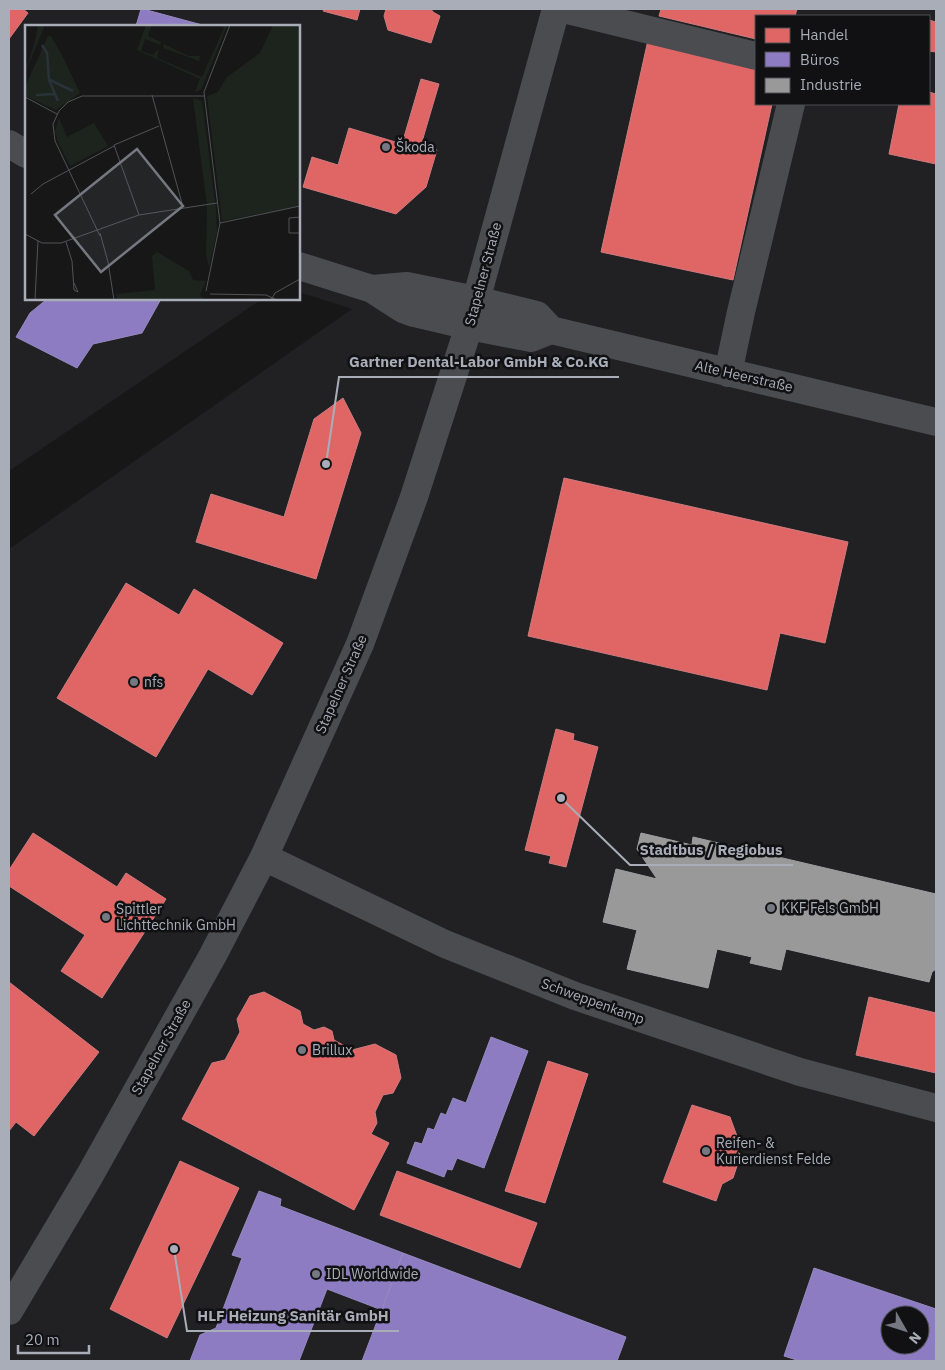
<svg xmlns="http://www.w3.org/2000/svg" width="945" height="1370" font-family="'IBM Plex Sans',sans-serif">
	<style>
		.built { fill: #212123; fill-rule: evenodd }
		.shops { fill: #e06666; stroke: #cf7b7f }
		.offices { fill: #8e7cc3; stroke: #968bc0; fill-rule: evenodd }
		.industry { fill: #999; stroke: #9e9fa2 }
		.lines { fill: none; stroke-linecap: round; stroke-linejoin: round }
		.minor { stroke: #4b4c50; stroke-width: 28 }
		.poi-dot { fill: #757880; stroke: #111113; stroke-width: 2 }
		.labels { text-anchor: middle; stroke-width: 5; stroke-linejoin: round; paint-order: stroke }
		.poi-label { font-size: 14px; fill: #a8adb8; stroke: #111113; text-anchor: start }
		.street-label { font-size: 14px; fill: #a8adb8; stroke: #111113 }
		.inset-river { fill: none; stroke: #2a3239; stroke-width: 2.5 }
		.inset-road { fill: none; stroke: #515357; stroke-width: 1 }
		.view { fill: #757880; fill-opacity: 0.15; stroke: #757880; stroke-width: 2.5 }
		.inset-edge { fill: none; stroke: #a8adb8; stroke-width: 2.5 }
		.leader { fill: none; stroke: #a8adb8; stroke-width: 2 }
		.callout-dot { fill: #a8adb8; stroke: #111113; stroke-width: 2 }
		.callout-label { font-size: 15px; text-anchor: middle; font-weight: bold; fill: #a8adb8; stroke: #111113; stroke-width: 5; stroke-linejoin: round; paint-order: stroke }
	</style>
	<rect width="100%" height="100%" fill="#171717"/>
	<path class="built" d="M 9,9 L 936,9 L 936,1361 L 9,1361 L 9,549 L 352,309 L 299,292 L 299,26 L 26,26 L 26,299 L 262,299 L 9,471 ZM 756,16 L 929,16 L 929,104 L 756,104 ZM 890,1315 L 920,1315 L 920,1345 L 890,1345 Z"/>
	<path class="shops" d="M 9,9 L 23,9 L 28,13 L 9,39 Z
		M 324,9 L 360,9 L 357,20 L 323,11 Z
		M 386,9 L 431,9 L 433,12 L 440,16 L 431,43 L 388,30 L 384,16 Z
		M 661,9 L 797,9 L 795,16 L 756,16 L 756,39 L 659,16 Z
		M 929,20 L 936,22 L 936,52 L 929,51 Z
		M 648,40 L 756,64 L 756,104 L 772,104 L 733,280 L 601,252 Z
		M 421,79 L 439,84 L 421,145 L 437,150 L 426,187 L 396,214 L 303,187 L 312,157 L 338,165 L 349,128 L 402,144 Z
		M 929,92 L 936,94 L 936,164 L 889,154 L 899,104 L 929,104 Z
		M 343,398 L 361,433 L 316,579 L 196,542 L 211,494 L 284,517 L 314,419 Z
		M 564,478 L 848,542 L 825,643 L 780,633 L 767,690 L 528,636 Z
		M 126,583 L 179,615 L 194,589 L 283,643 L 252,695 L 208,669 L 156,757 L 57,698 Z
		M 556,729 L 574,734 L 573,740 L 598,747 L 566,867 L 549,863 L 551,856 L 525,850 Z
		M 33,833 L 117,887 L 126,873 L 166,899 L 102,998 L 61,971 L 85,935 L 9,886 L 9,870 Z
		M 9,982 L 99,1052 L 34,1136 L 16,1122 L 9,1131 Z
		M 264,992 L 300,1011 L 303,1024 L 314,1030 L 324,1027 L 332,1031 L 334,1040 L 352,1050 L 375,1044 L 396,1055 L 401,1078 L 393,1093 L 383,1095 L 375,1112 L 377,1123 L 371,1134 L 389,1143 L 354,1210 L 182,1119 L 212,1063 L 225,1060 L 240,1032 L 237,1019 L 250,996 Z
		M 869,997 L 936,1013 L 936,1073 L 856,1055 Z
		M 548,1061 L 588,1074 L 545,1203 L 505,1191 Z
		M 692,1105 L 730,1117 L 738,1139 L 736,1146 L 740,1157 L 733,1178 L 722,1184 L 716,1201 L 663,1182 Z
		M 180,1161 L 239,1188 L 167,1338 L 110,1309 Z
		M 397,1171 L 537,1223 L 520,1268 L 380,1215 Z"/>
	<path class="offices" d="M 141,9 L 143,9 L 206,26 L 136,26 Z
		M 47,299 L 161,299 L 142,333 L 93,344 L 77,368 L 16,337 L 30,313 Z
		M 491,1037 L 528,1051 L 484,1168 L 457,1158 L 452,1170 L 447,1169 L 444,1177 L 407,1163 L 415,1142 L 422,1144 L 428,1128 L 434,1130 L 441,1113 L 446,1115 L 453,1098 L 466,1103 Z
		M 259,1191 L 281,1199 L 280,1206 L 403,1253 L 382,1310 L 327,1289 L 299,1361 L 190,1361 L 200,1335 L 216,1328 L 242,1258 L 232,1255 Z
		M 403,1253 L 626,1337 L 617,1361 L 362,1361 Z
		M 814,1268 L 936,1309 L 936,1361 L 800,1361 L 784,1356 ZM 890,1315 L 920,1315 L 920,1345 L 890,1345 Z"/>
	<path class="industry" d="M 641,833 L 692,845 L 693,837 L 936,894 L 936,969 L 932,972 L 929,982 L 786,949 L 781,970 L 750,963 L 752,957 L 717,949 L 708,988 L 627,969 L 637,930 L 603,922 L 616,869 L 657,879 L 637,849 Z"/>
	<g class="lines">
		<path class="minor" d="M 563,9 L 756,56
			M 9,144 L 26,154
			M 299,266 L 372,289 L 403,309 L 414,313 L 469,326 L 531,338 L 551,330
			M 372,289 L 407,286 L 476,300 L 537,315 L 551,330 L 936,422
			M 728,373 L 741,312 L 791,104
			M 264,857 L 445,944 L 575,996 L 800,1072 L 936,1108
			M 9,1311 L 90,1175 L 213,955 L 264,857 L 360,644 L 414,497 L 469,326 L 556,9"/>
	</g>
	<g class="poi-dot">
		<circle cx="386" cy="147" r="5"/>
		<circle cx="134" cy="682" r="5"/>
		<circle cx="771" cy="908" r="5"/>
		<circle cx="106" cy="917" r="5"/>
		<circle cx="302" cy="1050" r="5"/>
		<circle cx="706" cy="1151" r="5"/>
		<circle cx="316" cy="1274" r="5"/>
	</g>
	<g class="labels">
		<g class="poi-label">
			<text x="396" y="152">Škoda</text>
			<text x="144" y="687">nfs</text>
			<text x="781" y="913">KKF Fels GmbH</text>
			<text x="116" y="914">Spittler<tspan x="116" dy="16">Lichttechnik GmbH</tspan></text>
			<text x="312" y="1055">Brillux</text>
			<text x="716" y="1148">Reifen- &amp;<tspan x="716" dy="16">Kurierdienst Felde</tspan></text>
			<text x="326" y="1279">IDL Worldwide</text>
		</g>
		<g class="street-label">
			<text transform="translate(483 274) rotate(-75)" y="5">Stapelner Straße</text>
			<text transform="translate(744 376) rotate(13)" y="5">Alte Heerstraße</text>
			<text transform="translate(341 684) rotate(-66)" y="5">Stapelner Straße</text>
			<text transform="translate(593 1001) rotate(20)" y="5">Schweppenkamp</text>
			<text transform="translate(161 1047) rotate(-61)" y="5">Stapelner Straße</text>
		</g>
	</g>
	<g transform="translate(25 25)">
		<rect width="275" height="275" fill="#171717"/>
		<path d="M 13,0 L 20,0 L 0,48 L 10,16 ZM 121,0 L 127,0 L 123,11 L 136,17 L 135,20 L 120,14 L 116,26 L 128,30 L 134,23 L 132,33 L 177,52 L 199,3 L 196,0 L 202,1 L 176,65 L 170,67 L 175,54 L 112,25 ZM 248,0 L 275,0 L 275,181 L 197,196 L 182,71 L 193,67 L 202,52 L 235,28 ZM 23,11 L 26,11 L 39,34 L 55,68 L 31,85 L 0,71 L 0,62 ZM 139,19 L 164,31 L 175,31 L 174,36 L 138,23 ZM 168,73 L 177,76 L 191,184 L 192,207 L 184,242 L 181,229 L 182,181 ZM 34,93 L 42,112 L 69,98 L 83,121 L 45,141 L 33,117 L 30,106 ZM 132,227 L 164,246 L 168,255 L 181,256 L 175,270 L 179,275 L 92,275 L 91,269 L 130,265 L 127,231 Z" fill="#1d241e"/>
		<path class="inset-river" d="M 17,20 L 22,28 L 24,55 L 33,76M 25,55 L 48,66M 11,70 L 30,69"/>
		<path class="inset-road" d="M 127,70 L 158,182M 0,72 L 32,89M 6,169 L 18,159 L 89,121M 114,190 L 89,120 L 134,101M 275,192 L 264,193 L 264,208 L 275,208M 195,198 L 275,181M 75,208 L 83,237 L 89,275M 0,209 L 17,218 L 36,218 L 114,190 L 192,178M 75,211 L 30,116 L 28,99 L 34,86 L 43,77 L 57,71 L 179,71M 41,217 L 47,236 L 49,265 L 53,267 L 49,258M 181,266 L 195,198 L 179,67 L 205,0M 185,269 L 241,270 L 252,275M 10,275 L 13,216M 246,275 L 250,268 L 275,254"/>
		<path class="view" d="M 112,124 L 158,181 L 76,247 L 30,190 Z"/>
		<rect width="275" height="275" class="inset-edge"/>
	</g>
	<path class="leader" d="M326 464L339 377H619M561 798L630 865H793M174 1249L187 1331H399"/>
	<g class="callout-dot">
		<circle cx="326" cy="464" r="5"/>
		<circle cx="561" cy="798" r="5"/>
		<circle cx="174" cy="1249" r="5"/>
	</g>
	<g class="callout-label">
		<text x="479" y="367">Gartner Dental-Labor GmbH &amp; Co.KG</text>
		<text x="711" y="855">Stadtbus / Regiobus</text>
		<text x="293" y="1321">HLF Heizung Sanitär GmbH</text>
	</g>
	<rect width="945" height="1370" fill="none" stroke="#a8adb8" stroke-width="20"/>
	<rect x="755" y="15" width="175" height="90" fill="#111113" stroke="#4d4f55"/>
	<rect x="765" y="28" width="25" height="15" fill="#e06666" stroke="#4d4f55"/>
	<text x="800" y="40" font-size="15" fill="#a8adb8">Handel</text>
	<rect x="765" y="52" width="25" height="15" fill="#8e7cc3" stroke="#4d4f55"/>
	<text x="800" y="65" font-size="15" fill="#a8adb8">Büros</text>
	<rect x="765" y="78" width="25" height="15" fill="#999999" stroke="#4d4f55"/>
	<text x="800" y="90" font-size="15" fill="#a8adb8">Industrie</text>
	<g transform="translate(905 1330) rotate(129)"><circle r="24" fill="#111113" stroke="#4d4f55"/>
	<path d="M0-4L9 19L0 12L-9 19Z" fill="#757880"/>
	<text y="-8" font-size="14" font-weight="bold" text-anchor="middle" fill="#a8adb8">N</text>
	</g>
	<path d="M18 1345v8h71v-8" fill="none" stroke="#a8adb8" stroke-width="2.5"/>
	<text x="25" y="1345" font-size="15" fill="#a8adb8" stroke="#111113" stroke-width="4" paint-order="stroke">20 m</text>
</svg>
